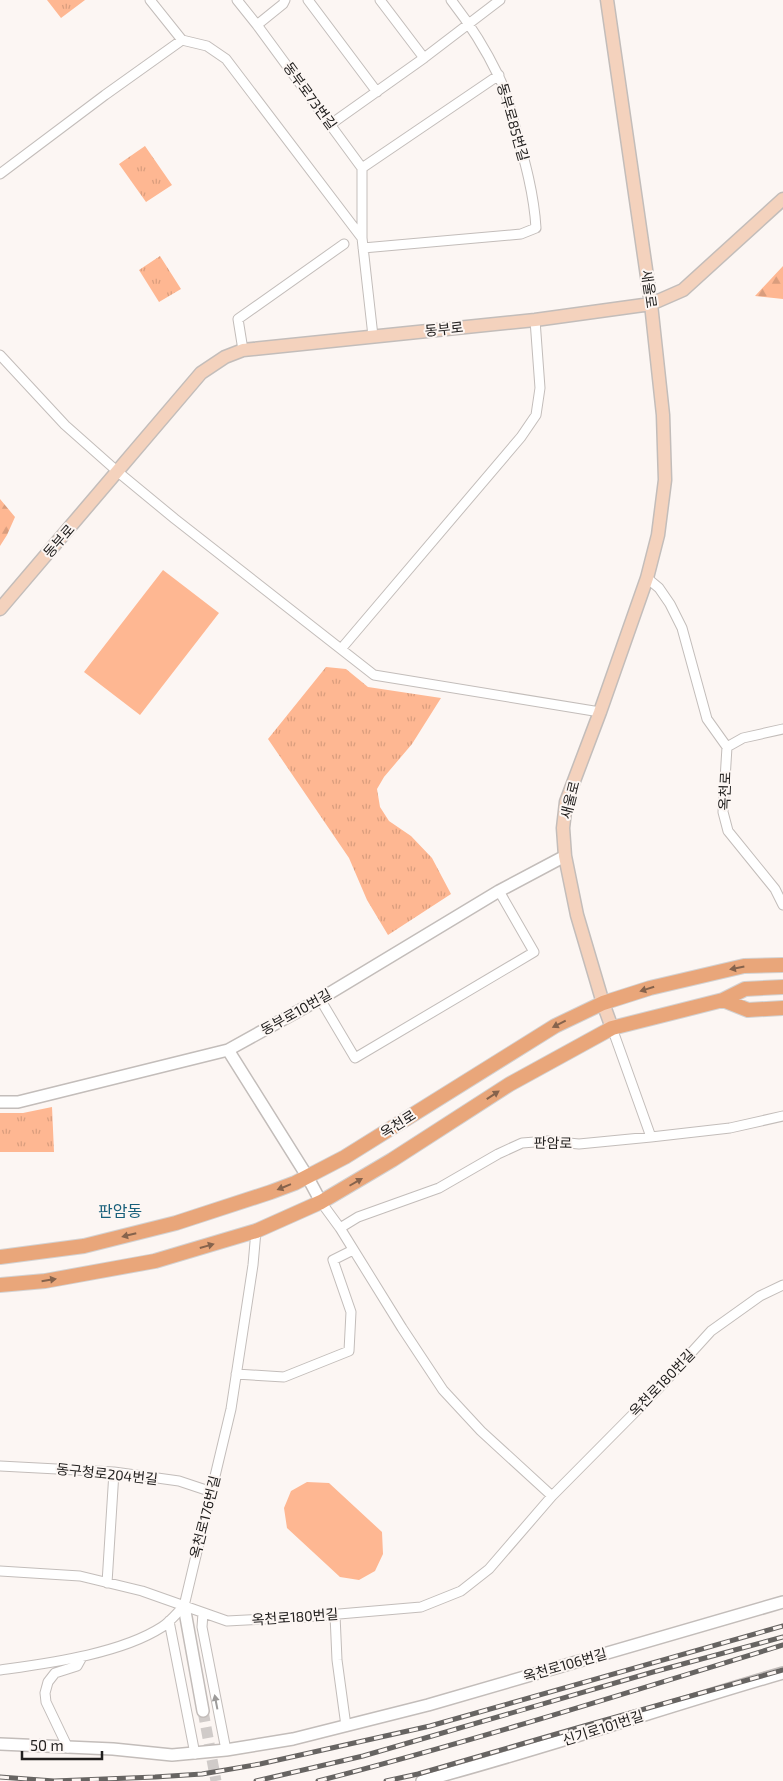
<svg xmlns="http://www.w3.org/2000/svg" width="783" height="1781" font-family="'Exo 2','Noto Sans KR',sans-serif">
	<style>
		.forest { fill: url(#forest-firs) }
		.park { fill: url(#park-tufts) }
		.pitch { fill: #feb792 }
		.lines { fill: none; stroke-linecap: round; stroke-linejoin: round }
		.tertiary-tunnel { stroke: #d0cbc9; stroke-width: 11; stroke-dasharray: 11 5.5; stroke-linecap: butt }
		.minor-casing { stroke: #c3bdba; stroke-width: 11 }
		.tertiary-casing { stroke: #c3bdba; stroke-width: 14 }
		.secondary-casing { stroke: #c3bdba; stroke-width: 15 }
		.primary-casing { stroke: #d3d2d2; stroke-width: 16 }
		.minor { stroke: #fff; stroke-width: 9 }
		.tertiary { stroke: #fff; stroke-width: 11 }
		.secondary { stroke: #f4d2bd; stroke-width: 12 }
		.primary { stroke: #e9a67a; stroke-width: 14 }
		.rail-casing { stroke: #676462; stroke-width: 5 }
		.rail { stroke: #fcf6f3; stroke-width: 3; stroke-dasharray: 9; stroke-linecap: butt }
		.oneway { fill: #86634c }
		.oneway2 { fill: #9c9b9a }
		.labels { text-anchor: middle; stroke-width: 4; stroke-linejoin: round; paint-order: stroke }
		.street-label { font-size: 14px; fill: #22201f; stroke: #fcf6f3 }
		.quarter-label { font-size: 16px; fill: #175f7a; stroke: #fcf6f3 }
	</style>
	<defs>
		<pattern id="forest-firs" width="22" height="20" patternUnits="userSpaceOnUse" patternTransform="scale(1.25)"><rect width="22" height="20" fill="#feb792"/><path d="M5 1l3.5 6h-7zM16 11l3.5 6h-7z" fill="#d99d7d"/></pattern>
		<pattern id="park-tufts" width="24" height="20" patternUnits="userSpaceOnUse" patternTransform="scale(1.25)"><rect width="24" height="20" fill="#feb792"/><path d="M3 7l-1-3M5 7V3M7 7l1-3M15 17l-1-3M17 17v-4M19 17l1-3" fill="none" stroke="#d99d7d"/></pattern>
	</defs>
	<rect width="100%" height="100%" fill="#fcf6f3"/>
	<path class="forest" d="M 783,266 L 783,299 L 755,296 Z
		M 0,499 L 15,517 L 7,535 L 0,546 Z"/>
	<path class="park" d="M 47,0 L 85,0 L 61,18 Z
		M 145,146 L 172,185 L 146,202 L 119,164 Z
		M 160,256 L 181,289 L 159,302 L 139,270 Z
		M 326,667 L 346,669 L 368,687 L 441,698 L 412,744 L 384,777 L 377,789 L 380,807 L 389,821 L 411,836 L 432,858 L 451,894 L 388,935 L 367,900 L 349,858 L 268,739 Z
		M 52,1107 L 54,1152 L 0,1152 L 0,1113 L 23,1113 Z"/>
	<path class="pitch" d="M 163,570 L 219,613 L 140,715 L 84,672 Z
		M 307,1482 L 329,1483 L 382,1532 L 383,1554 L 375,1571 L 359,1580 L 340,1577 L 287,1528 L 284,1508 L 291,1491 Z"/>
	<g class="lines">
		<path class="tertiary-tunnel" d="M 203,1711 L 216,1781"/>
		<defs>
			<path id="minor" d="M 150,0 L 182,40 L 207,46 L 226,59 L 362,238
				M 237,0 L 257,25 L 362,168 L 362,238 L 373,336
				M 308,0 L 377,92
				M 380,0 L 424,58
				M 257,25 L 283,4 L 285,0
				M 331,124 L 424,58 L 500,0
				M 362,168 L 499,75
				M 0,174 L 105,95 L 182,40
				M 363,248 L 521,234 L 536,228 C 534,194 525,162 516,130 C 511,111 507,92 498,75 C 485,48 469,23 451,0
				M 243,350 L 238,319 L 344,244
				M 0,355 L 65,425 L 118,472 L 175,519 L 374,675 L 600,712
				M 647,578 L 659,588 L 670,604 L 682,628 L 707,719 L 727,747
				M 341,649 L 521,437 L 536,415 L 540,388 L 535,320
				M 727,747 L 723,812 L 728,831 L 775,889 L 783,905
				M 727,747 L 743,738 L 783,729
				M 320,999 L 355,1058 L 534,952 L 499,891
				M 612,1028 L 651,1137
				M 321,1202 L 340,1228 L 402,1328 L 443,1390 L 481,1431 L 552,1496
				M 340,1228 L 358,1217 L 439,1188 L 498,1154 L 522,1143 L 548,1141 L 579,1144 L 651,1137 L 730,1128 L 783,1116
				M 236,1374 L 284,1377 L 349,1351 L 351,1312 L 333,1260 L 353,1250
				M 0,1466 L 114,1472 L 179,1481 L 212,1492
				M 0,1571 L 80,1576 L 142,1591 L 227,1621 L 304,1617 L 421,1607 L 461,1591 L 489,1569 L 552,1496 L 661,1386 L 711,1331 L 760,1296 L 783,1285
				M 107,1583 L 114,1472
				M 203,1613 L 202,1627 L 226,1750
				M 335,1615 L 337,1660 L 346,1726
				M 169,1621 L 195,1754
				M 0,1670 C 49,1663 120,1654 162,1627 C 170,1622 177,1613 184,1606 L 231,1409 L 253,1265 L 256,1231
				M 68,1748 L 46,1702 L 45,1693 L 48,1682 L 55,1673 L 77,1666 L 82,1657"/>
			<path id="tertiary" d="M 228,1050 L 307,1176 L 321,1202
				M 0,1102 L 18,1102 L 228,1050 L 320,999 L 499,891 L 565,856
				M 184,1606 L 203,1711
				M 0,1744 L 113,1749 L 172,1755 L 226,1750 L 293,1739 L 428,1705 L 783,1602
				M 422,1781 C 543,1749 662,1708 783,1673"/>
			<path id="secondary" d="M 607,0 L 651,304 L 663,415 L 665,480 L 658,535 L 647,578 L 600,712 L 566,802 L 563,828 L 565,856 L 577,915 L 603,1003 L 612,1028
				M 0,609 L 201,373 L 225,357 L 243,350 L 535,320 L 651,304 L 683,290 L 783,199"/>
			<path id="primary" d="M 723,1000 L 745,989 L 783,987
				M 0,1257 L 84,1246 L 176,1223 L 271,1192 L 295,1183 L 345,1157 L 555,1026 L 603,1003 L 650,988 L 744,966 L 783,965
				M 0,1285 L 45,1281 L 155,1261 L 256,1231 L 321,1202 L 392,1160 L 510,1084 L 612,1028 L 723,1000 L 748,1010 L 783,1008"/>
		</defs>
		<use href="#minor" class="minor-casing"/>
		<use href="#tertiary" class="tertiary-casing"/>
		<use href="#secondary" class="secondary-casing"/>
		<use href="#primary" class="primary-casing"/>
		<use href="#minor" class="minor"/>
		<use href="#tertiary" class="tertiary"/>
		<use href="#secondary" class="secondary"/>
		<use href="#primary" class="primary"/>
		<defs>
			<path id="rail" d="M 0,1777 L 54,1781 L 155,1777 L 202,1774 L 260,1764 L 430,1726 L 783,1626
				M 256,1781 L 363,1756 L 653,1672 L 783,1637
				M 318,1781 C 474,1741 629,1692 783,1645
				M 386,1781 L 418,1774 L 577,1728 L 783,1670"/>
		</defs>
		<use href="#rail" class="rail-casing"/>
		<use href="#rail" class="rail"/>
	</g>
	<defs><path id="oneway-solid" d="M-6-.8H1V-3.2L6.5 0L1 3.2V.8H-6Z" transform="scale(1.25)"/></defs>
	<g class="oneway">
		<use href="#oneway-solid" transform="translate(737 968) rotate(169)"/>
		<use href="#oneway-solid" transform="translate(647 989) rotate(163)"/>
		<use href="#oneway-solid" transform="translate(559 1024) rotate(153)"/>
		<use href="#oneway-solid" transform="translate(493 1095) rotate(-33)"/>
		<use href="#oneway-solid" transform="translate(356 1182) rotate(-30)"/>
		<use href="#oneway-solid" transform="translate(284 1187) rotate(158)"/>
		<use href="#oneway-solid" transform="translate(129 1235) rotate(166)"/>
		<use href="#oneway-solid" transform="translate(207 1246) rotate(-16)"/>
		<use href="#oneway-solid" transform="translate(49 1280) rotate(-9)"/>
	</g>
	<use class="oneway2" href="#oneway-solid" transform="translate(216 1702) rotate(-101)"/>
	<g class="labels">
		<g class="street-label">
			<text transform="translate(310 96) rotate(54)" y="5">동부로73번길</text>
			<text transform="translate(513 122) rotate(74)" y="5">동부로85번길</text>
			<text transform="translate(649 289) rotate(82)" y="5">새울로</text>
			<text transform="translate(444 329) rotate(-6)" y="5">동부로</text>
			<text transform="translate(59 541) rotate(-49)" y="5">동부로</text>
			<text transform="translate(725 791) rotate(-88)" y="5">옥천로</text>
			<text transform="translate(570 800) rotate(-76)" y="5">새울로</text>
			<text transform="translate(296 1012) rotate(-29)" y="5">동부로10번길</text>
			<text transform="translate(398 1124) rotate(-32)" y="5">옥천로</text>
			<text transform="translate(553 1143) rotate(1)" y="5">판암로</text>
			<text transform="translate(662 1383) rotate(-46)" y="5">옥천로180번길</text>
			<text transform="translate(107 1474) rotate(6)" y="5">동구청로204번길</text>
			<text transform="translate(205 1517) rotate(-76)" y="5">옥천로176번길</text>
			<text transform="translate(295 1617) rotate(-4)" y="5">옥천로180번길</text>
			<text transform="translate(565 1665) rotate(-16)" y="5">옥천로106번길</text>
			<text transform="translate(603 1728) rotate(-18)" y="5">신기로101번길</text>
		</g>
		<g class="quarter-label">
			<text x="120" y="1217">판암동</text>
		</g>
	</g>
	<path d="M22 1751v8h80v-8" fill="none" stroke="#22201f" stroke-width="2.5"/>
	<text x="30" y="1751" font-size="15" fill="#22201f" stroke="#fcf6f3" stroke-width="4" paint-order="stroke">50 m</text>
</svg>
